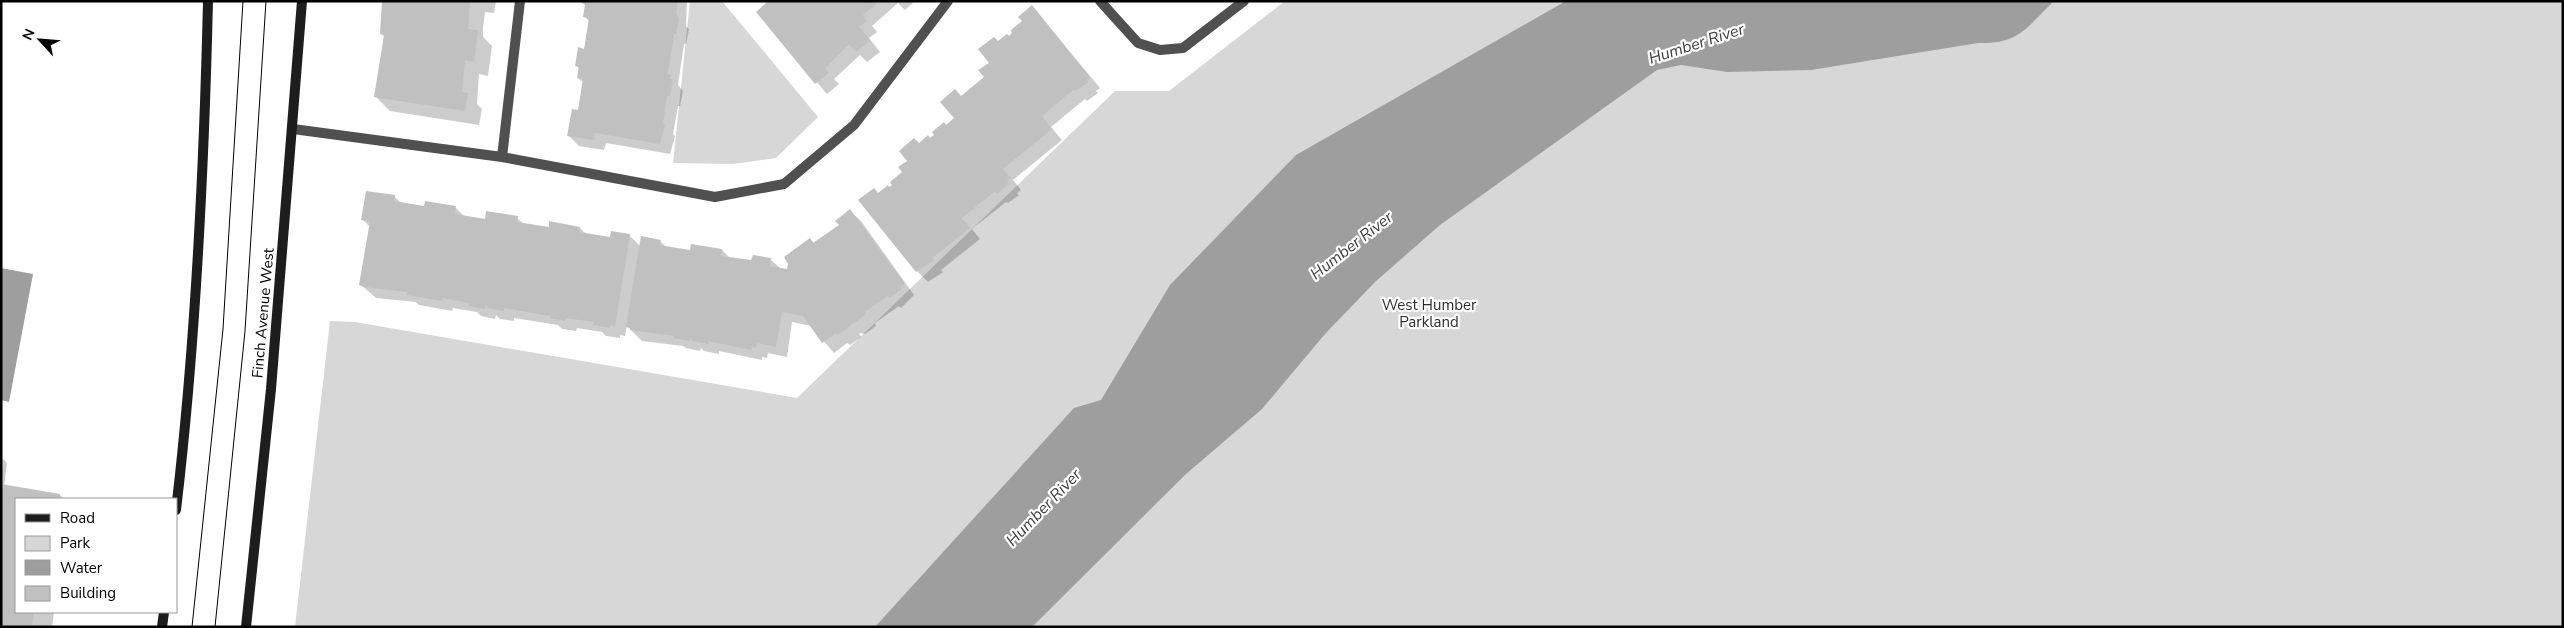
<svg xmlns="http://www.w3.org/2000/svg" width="2564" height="628" font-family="'Nunito Sans',sans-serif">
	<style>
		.green { fill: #d7d7d7 }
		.water { fill: #9e9e9e }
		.shadow { fill: #0003 }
		.building { fill: #c0c0c0 }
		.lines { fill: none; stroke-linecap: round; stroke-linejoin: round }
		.service { stroke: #505050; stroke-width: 10 }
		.secondary { stroke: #1d1d1d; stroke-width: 10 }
		.tram { stroke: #000; stroke-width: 1 }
		.labels { text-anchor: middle; stroke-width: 4.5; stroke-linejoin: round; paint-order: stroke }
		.park-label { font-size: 15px; fill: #2e2e2e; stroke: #fff }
		.street-label { font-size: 15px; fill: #000; stroke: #fff }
		.water-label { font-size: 16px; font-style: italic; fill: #3f3f3f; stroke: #fff }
	</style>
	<rect width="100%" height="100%" fill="#fff"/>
	<path class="green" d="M 690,1 L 722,1 L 818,117 L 776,158 L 733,164 L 673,163 Z
		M 1285,1 L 2563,1 L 2563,627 L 295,627 L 330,321 L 355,322 L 797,398 L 1115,91 L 1169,91 Z"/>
	<path class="water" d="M 1566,1 L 2054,1 C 2026,28 2019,44 1978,43 L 1811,70 L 1727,72 L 1681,65 L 1657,70 L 1440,225 L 1375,282 L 1325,334 L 1262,409 L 1186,474 L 1032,627 L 875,627 L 1074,408 L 1101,400 L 1170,285 L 1296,155 Z
		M 1,268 L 33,274 L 9,402 L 1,400 Z"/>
	<path class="shadow" d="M 384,1 L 496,1 L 494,13 L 485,12 L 483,27 L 483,37 L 492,46 L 488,76 L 479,74 L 477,104 L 482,109 L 479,125 L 390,111 L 375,96 L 385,37 L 381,34 Z
		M 582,1 L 687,1 L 686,26 L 689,29 L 686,44 L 684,44 L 678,85 L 683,91 L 680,106 L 678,106 L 673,134 L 675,136 L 670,154 L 606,143 L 604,150 L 579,146 L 568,135 L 579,111 L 584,83 L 578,78 L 580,69 L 576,66 L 585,50 L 590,22 L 585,17 L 586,7 Z
		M 770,1 L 915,1 L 905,10 L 898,3 L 872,26 L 877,32 L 869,38 L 880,52 L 867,62 L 860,55 L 834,79 L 839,84 L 827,94 L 757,12 Z
		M 1032,7 L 1100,88 L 1096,91 L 1098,93 L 1087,101 L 1085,99 L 1051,127 L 1062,140 L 1013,180 L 1021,190 L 1017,193 L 1019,195 L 1008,203 L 1006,202 L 972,229 L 980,239 L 941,270 L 943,272 L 928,282 L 917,271 L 878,194 L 890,188 L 904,173 L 919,145 L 930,139 L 955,119 L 962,97 L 986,77 L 998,42 L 1009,37 L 1024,21 Z
		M 394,196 L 401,203 L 425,207 L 456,208 L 465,217 L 486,221 L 517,218 L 524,224 L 550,228 L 580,228 L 587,235 L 612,239 L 629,235 L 641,247 L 660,241 L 667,248 L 691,252 L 722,250 L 730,258 L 752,262 L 770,259 L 781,269 L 788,270 L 810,239 L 814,243 L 841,225 L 850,211 L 861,221 L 914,295 L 901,308 L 899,306 L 875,323 L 876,326 L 865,334 L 859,333 L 861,337 L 850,345 L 847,343 L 834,353 L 811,326 L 792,322 L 787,357 L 768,353 L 767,358 L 762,357 L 762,360 L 719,351 L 719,354 L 704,351 L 701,348 L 700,351 L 686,348 L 683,346 L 642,341 L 627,326 L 625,336 L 620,335 L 620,338 L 606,336 L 602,332 L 577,328 L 576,331 L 562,329 L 558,325 L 514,318 L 514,321 L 500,319 L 496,315 L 495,319 L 481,316 L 477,312 L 453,308 L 452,311 L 419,305 L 416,302 L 376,298 L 360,284 L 370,227 L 362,219 Z
		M 1,457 L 7,463 L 4,486 L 60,495 L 64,499 L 16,499 L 16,612 L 54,612 L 52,627 L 1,627 Z"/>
	<path class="building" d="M 382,1 L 470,1 L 468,29 L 478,30 L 474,62 L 465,60 L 462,92 L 468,93 L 465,111 L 374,97 L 384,35 L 380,34 Z
		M 581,1 L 678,1 L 676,14 L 679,18 L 676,34 L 674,34 L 668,74 L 671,75 L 670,79 L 673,79 L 670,96 L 667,96 L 663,124 L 665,124 L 660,144 L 595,133 L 594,140 L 567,136 L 572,109 L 578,110 L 583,79 L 577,78 L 579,66 L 575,66 L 578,47 L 584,49 L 589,18 L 583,17 L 585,4 L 581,3 Z
		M 768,1 L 874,1 L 876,4 L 863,15 L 867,21 L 859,27 L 870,40 L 856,52 L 849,44 L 825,68 L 829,73 L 815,84 L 756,12 Z
		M 1032,5 L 1090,77 L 1087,80 L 1089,82 L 1075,91 L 1073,90 L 1042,116 L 1052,129 L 1003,169 L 1011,178 L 1007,181 L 1009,184 L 997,194 L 995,191 L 962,218 L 970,228 L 932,258 L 934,260 L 916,272 L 858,200 L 874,188 L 878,193 L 888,185 L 889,187 L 892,185 L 890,182 L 902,172 L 898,167 L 907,161 L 899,151 L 914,138 L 919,143 L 928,135 L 930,138 L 934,135 L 932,132 L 944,122 L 946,125 L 954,118 L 940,102 L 955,89 L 961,96 L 984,77 L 978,70 L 989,63 L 978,49 L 994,37 L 998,41 L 1007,34 L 1009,36 L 1012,33 L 1011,30 L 1022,21 L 1018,17 Z
		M 366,191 L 395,195 L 394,201 L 424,206 L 425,201 L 456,206 L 455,214 L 485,219 L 486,211 L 518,216 L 517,222 L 549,227 L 549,221 L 580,227 L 579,232 L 610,237 L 611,231 L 630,234 L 615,326 L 610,325 L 610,328 L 593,325 L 594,322 L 566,318 L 565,321 L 550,318 L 550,316 L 504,308 L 504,311 L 488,308 L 485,305 L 485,309 L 469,306 L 469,303 L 443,298 L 442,301 L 407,295 L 407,292 L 364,287 L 359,285 L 370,221 L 361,220 Z
		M 850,209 L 905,284 L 901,287 L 902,289 L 889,298 L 887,296 L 865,312 L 866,314 L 853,324 L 852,322 L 851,325 L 838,335 L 836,333 L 822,343 L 803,316 L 782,312 L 776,347 L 757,343 L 756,348 L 752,347 L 751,350 L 708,341 L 709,344 L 692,341 L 690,337 L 690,341 L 674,338 L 674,336 L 630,330 L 630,328 L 626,327 L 641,236 L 661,240 L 659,245 L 690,250 L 691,244 L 722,249 L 721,256 L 751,260 L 753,255 L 771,258 L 770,266 L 787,269 L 788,264 L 784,257 L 810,238 L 813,243 L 839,225 L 835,221 Z
		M 1,484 L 60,494 L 60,499 L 16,499 L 16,612 L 34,612 L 32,627 L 1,627 Z"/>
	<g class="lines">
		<path class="service" d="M 1100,1 L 1138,43 L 1160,50 L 1183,48 L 1244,1
			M 293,129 L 502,157 L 715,197 L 784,184 L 854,125 L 948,1
			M 502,157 L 520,1"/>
		<path class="secondary" d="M 176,510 C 196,342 204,171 208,1
			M 162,627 L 164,612
			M 246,627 L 271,389 L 302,1"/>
		<path class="tram" d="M 192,627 L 223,329 L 243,1
			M 215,627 L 245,331 L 266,1"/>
	</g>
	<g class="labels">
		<g class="park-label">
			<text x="1429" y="310">West Humber<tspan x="1429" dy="17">Parkland</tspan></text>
		</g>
		<g class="street-label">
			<text transform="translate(263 313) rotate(-85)" y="5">Finch Avenue West</text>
		</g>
		<g class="water-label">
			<text transform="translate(1696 43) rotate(-18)" y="6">Humber River</text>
			<text transform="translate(1351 245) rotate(-38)" y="6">Humber River</text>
			<text transform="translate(1043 507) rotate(-46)" y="6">Humber River</text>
		</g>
	</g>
	<rect width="2564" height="628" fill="none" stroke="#000000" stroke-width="5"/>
	<rect x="15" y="498" width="162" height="115" fill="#ffffff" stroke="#999999"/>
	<rect x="25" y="514" width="25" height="8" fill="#1d1d1d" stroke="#999999"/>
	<text x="60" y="523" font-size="15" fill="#000000">Road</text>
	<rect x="25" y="536" width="25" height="15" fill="#d7d7d7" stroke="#999999"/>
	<text x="60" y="548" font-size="15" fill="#000000">Park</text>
	<rect x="25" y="560" width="25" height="15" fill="#9e9e9e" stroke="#999999"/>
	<text x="60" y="573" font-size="15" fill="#000000">Water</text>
	<rect x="25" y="586" width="25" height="15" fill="#c0c0c0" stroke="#999999"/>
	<text x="60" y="598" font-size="15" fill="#000000">Building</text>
	<g transform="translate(40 40) rotate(296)" stroke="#ffffff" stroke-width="4" paint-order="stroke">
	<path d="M0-4L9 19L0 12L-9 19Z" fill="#000000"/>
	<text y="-8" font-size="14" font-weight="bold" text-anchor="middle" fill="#000000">N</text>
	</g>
</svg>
